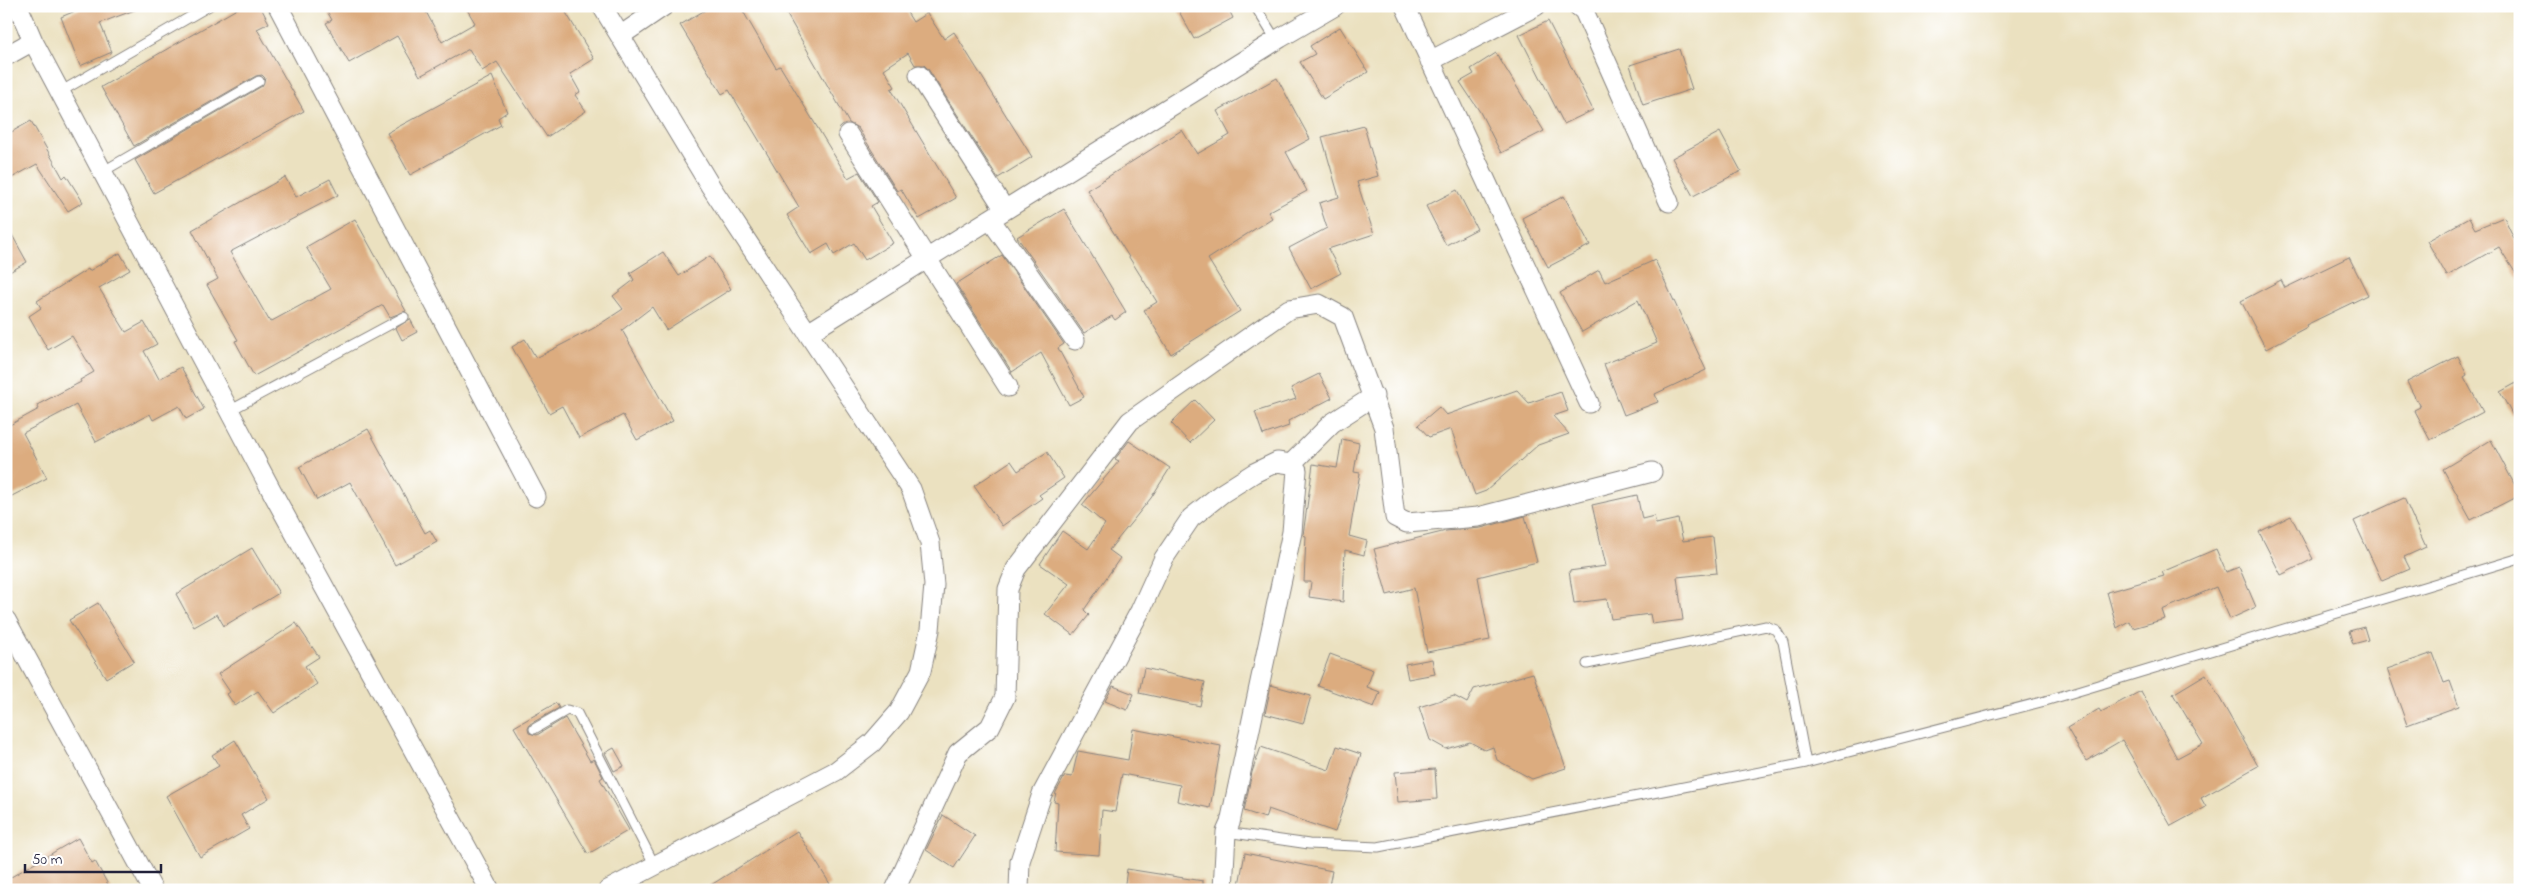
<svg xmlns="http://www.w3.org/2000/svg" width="2526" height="896" font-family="'Indie Flower',sans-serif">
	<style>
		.building { fill: #dcac7f }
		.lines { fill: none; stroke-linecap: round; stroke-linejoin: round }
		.service-casing { stroke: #86827e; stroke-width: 11 }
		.minor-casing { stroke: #86827e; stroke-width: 21 }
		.service { stroke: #fff; stroke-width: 9 }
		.minor { stroke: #fff; stroke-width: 19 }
	</style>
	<rect width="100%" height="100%" fill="#fff"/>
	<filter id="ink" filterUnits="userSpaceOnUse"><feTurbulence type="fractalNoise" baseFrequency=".02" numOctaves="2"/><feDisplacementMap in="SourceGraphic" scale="10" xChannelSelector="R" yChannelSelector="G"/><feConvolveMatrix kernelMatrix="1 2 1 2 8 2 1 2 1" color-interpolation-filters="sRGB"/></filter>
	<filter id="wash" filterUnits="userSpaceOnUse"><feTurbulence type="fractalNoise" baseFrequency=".0096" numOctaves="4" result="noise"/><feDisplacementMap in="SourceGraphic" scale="20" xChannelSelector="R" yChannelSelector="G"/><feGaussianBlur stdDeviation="1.12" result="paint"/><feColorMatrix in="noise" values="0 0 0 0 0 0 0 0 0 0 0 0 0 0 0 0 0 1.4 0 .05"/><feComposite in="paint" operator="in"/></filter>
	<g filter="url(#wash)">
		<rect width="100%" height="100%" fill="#ebe1c0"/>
		<g id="blocks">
			<path class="building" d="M 87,6 L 140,8 L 100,23 L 112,52 L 80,66 L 61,17 Z
				M 242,6 L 260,6 L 269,23 L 257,29 L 304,111 L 154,193 L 135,160 L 262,86 L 265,78 L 262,75 L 256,76 L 134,146 L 101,87 Z
				M 324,6 L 423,6 L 442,42 L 475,23 L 465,6 L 562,6 L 594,59 L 570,74 L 580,92 L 575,95 L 586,111 L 547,137 L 497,62 L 482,71 L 469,49 L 420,76 L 397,36 L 349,63 L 326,23 L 332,20 Z
				M 712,6 L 740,6 L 776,68 L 780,66 L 848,178 L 859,172 L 878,202 L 871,206 L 893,243 L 865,260 L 854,243 L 834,255 L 828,244 L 811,254 L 787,215 L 799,207 L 729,90 L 722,94 L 680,25 Z
				M 782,6 L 903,6 L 913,22 L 927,13 L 944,39 L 954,32 L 1032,157 L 998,178 L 928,69 L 924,65 L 915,65 L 908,53 L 884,69 L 895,87 L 891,89 L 956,198 L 919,219 L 901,189 L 897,191 L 858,128 L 849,123 Z
				M 1176,6 L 1227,6 L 1233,18 L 1194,39 Z
				M 1548,21 L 1593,110 L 1564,124 L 1519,35 Z
				M 1340,27 L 1368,72 L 1323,99 L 1300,62 L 1315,54 L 1310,46 Z
				M 1679,49 L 1692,89 L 1643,105 L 1630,65 Z
				M 1496,53 L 1544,131 L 1501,153 L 1480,112 L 1460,82 L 1474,74 L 1471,69 Z
				M 492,76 L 507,112 L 498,118 L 501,125 L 410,175 L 387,133 Z
				M 1277,78 L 1310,139 L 1286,152 L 1307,191 L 1268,212 L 1272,218 L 1208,259 L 1240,311 L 1171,354 L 1144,310 L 1157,302 L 1087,190 L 1182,130 L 1197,154 L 1230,135 L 1217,111 Z
				M 31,121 L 63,178 L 66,175 L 83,202 L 68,211 L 37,164 L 6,181 L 6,135 Z
				M 1364,126 L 1378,176 L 1357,182 L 1374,234 L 1328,249 L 1341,273 L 1311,289 L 1289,248 L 1327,228 L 1319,203 L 1339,197 L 1322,137 Z
				M 1720,132 L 1741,171 L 1693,196 L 1672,158 Z
				M 285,177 L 296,197 L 330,179 L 338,195 L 230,252 L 270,322 L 331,289 L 306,247 L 355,219 L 406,311 L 390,317 L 383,305 L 254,376 L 235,341 L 238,340 L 207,285 L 218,279 L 192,230 Z
				M 1457,190 L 1477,229 L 1446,245 L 1426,206 Z
				M 1564,196 L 1590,245 L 1548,267 L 1522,218 Z
				M 1064,209 L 1126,312 L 1115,320 L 1112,316 L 1084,333 L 1017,237 Z
				M 2504,217 L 2520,251 L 2520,280 L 2499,247 L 2447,276 L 2427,241 L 2469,218 L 2475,229 Z
				M 6,224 L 27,262 L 6,274 Z
				M 663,252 L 679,276 L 710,256 L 731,289 L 666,330 L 652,307 L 622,330 L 673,421 L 637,440 L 623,415 L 579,438 L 562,406 L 549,413 L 512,347 L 525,339 L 536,358 L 594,328 L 623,309 L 613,296 L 634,280 L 630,273 Z
				M 120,253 L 130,270 L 99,288 L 126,332 L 144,322 L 157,344 L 144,351 L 159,379 L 181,367 L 204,409 L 186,419 L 179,406 L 153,420 L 150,414 L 96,442 L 76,405 L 23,433 L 47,478 L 6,499 L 6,427 L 39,409 L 37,405 L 81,382 L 80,380 L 94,372 L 72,336 L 48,350 L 29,316 L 41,308 L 37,301 L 88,269 L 89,271 Z
				M 1002,255 L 1064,344 L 1058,348 L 1084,397 L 1069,405 L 1041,353 L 1012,372 L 956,284 Z
				M 2349,257 L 2368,295 L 2306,325 L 2307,327 L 2266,349 L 2241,301 L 2281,280 L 2285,288 Z
				M 1655,260 L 1706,370 L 1655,394 L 1658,402 L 1624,415 L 1604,364 L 1657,343 L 1638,300 L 1582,332 L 1560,293 L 1599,270 L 1605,282 Z
				M 410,319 L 417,332 L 402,340 L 396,328 Z
				M 2458,356 L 2467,375 L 2464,377 L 2483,412 L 2430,440 L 2414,410 L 2420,407 L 2407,382 Z
				M 1319,374 L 1332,398 L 1288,421 L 1289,426 L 1263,435 L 1255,412 L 1296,399 L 1291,388 Z
				M 2520,381 L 2520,429 L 2500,392 Z
				M 1517,390 L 1529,403 L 1561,392 L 1568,411 L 1553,416 L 1569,434 L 1538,445 L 1486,491 L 1475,495 L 1451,429 L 1429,437 L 1418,425 L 1439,407 L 1446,415 Z
				M 1195,400 L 1214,420 L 1190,443 L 1171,423 Z
				M 368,429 L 425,533 L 430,530 L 437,542 L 395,565 L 350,482 L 317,500 L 299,467 Z
				M 1342,439 L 1359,443 L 1354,472 L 1360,473 L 1349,536 L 1367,541 L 1364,555 L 1345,550 L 1343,602 L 1309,597 L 1311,582 L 1304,582 L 1306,536 L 1303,535 L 1313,464 L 1337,468 Z
				M 2491,440 L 2520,495 L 2471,520 L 2443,469 Z
				M 1129,441 L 1170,468 L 1151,498 L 1109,550 L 1120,558 L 1084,610 L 1089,615 L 1073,635 L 1045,614 L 1069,584 L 1040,564 L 1062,531 L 1088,549 L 1105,524 L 1082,505 L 1119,461 L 1115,459 Z
				M 1047,452 L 1064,478 L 1039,495 L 1042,498 L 1002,526 L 974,486 L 1011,461 L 1018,471 Z
				M 1637,495 L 1642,519 L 1654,516 L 1656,524 L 1678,519 L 1683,541 L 1713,537 L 1717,573 L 1677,577 L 1683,620 L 1652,624 L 1650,614 L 1611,619 L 1607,599 L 1574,603 L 1569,571 L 1606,566 L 1592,505 Z
				M 2404,498 L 2426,547 L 2404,557 L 2410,569 L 2382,581 L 2354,521 Z
				M 1525,516 L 1537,562 L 1478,577 L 1490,640 L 1427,652 L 1414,588 L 1387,595 L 1374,549 L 1446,531 L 1481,528 Z
				M 2291,516 L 2313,559 L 2281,575 L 2259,532 Z
				M 252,548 L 279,593 L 224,626 L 217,614 L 194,627 L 176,594 Z
				M 2216,549 L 2226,572 L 2239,567 L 2256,607 L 2230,619 L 2216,587 L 2162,610 L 2165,619 L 2133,628 L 2129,621 L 2117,628 L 2107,592 L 2164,576 L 2162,572 Z
				M 98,603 L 134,661 L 106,678 L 69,620 Z
				M 296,623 L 319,657 L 305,666 L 317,684 L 274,713 L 258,691 L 235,706 L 227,694 L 230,692 L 218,674 Z
				M 2364,627 L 2368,640 L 2353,644 L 2349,631 Z
				M 2433,653 L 2444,683 L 2450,681 L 2459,706 L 2407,725 L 2387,669 Z
				M 1330,654 L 1373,670 L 1367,687 L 1380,692 L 1374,707 L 1318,686 Z
				M 1432,659 L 1435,674 L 1408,679 L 1405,664 Z
				M 1144,668 L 1205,682 L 1200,706 L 1139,693 Z
				M 1533,673 L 1566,768 L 1532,779 L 1497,760 L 1493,747 L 1485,750 L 1470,742 L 1446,749 L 1430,740 L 1419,707 L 1454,696 L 1467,703 L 1474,689 Z
				M 2206,674 L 2258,766 L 2201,798 L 2206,807 L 2171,826 L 2122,740 L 2086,761 L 2067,728 L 2099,709 L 2101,712 L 2141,691 L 2177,758 L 2203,744 L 2173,694 Z
				M 1271,685 L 1311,696 L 1303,724 L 1265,714 Z
				M 1113,686 L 1134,694 L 1127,710 L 1105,701 Z
				M 556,703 L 559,708 L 530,724 L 528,729 L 529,733 L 537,735 L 565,718 L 590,761 L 594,759 L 603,777 L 600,779 L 629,830 L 588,854 L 514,727 Z
				M 1133,729 L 1221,746 L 1210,808 L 1177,801 L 1180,785 L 1122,774 L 1115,812 L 1102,810 L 1099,855 L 1055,852 L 1058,803 L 1054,802 L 1056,792 L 1065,776 L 1072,777 L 1078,751 L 1128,760 Z
				M 235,740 L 269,798 L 241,815 L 249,829 L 200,857 L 166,796 L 219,766 L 212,755 Z
				M 1337,746 L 1361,754 L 1335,832 L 1268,809 L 1265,818 L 1244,811 L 1252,772 L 1261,747 L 1329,770 Z
				M 614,748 L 624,766 L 614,771 L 605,753 Z
				M 1435,769 L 1437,799 L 1398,802 L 1395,772 Z
				M 943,815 L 975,836 L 954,868 L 926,850 Z
				M 797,831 L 830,884 L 821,890 L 703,890 Z
				M 78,838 L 92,863 L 95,861 L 111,890 L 6,890 L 6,880 Z
				M 1245,853 L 1332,871 L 1328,890 L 1238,890 Z
				M 1127,869 L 1203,881 L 1203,890 L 1124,890 Z"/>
		</g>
	</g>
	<g filter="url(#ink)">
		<use href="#blocks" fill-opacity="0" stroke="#86827e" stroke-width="1"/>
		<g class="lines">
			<defs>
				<path id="service" d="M 1255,6 L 1276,40
					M 60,92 L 209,6
					M 102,172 L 259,81
					M 229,411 L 404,317
					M 1587,664 L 1766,626 L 1776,630 L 1783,642 L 1806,763
					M 534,729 L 567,710 L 577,713 L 655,866
					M 1226,832 L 1309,844 L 1378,847 L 1806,763 L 2045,701 L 2520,558"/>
				<path id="minor" d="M 18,6 L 33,41 L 276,499 L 490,890
					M 278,6 L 536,497
					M 602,6 L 711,187 L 911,489 L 930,543 L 934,585 L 930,630 L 921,671 L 899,712 L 872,743 L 836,771 L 608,890
					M 1405,6 L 1589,403
					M 1578,6 L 1584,11 L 1669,202
					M 620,36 L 664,6
					M 6,56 L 33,41
					M 1430,61 L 1536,6
					M 919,75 L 1005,210
					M 848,134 L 1008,387
					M 990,219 L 1075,340
					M 808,333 L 1280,38 L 1335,6
					M 1291,464 L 1332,423 L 1374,396
					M 6,620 L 153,890
					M 895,890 L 958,753 L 990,727 L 1005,697 L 1008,589 L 1016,569 L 1130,421 L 1289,309 L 1319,304 L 1343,317 L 1384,428 L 1395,517 L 1407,523 L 1478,517 L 1652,472
					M 1019,890 L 1020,861 L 1042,794 L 1140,611 L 1164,558 L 1191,518 L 1221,494 L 1254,473 L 1277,462 L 1291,464 L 1297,470 L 1292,532 L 1230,823 L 1226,832 L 1223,890"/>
			</defs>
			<use href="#service" class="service-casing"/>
			<use href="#minor" class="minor-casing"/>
			<use href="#service" class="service"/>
			<use href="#minor" class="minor"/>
		</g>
	</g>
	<rect width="2526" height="896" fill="none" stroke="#fff" stroke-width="25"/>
	<path d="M25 864v8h136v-8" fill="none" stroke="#22223b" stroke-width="2.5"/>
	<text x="32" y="864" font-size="15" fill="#22223b" stroke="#ffffff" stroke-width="4" paint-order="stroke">50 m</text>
</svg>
